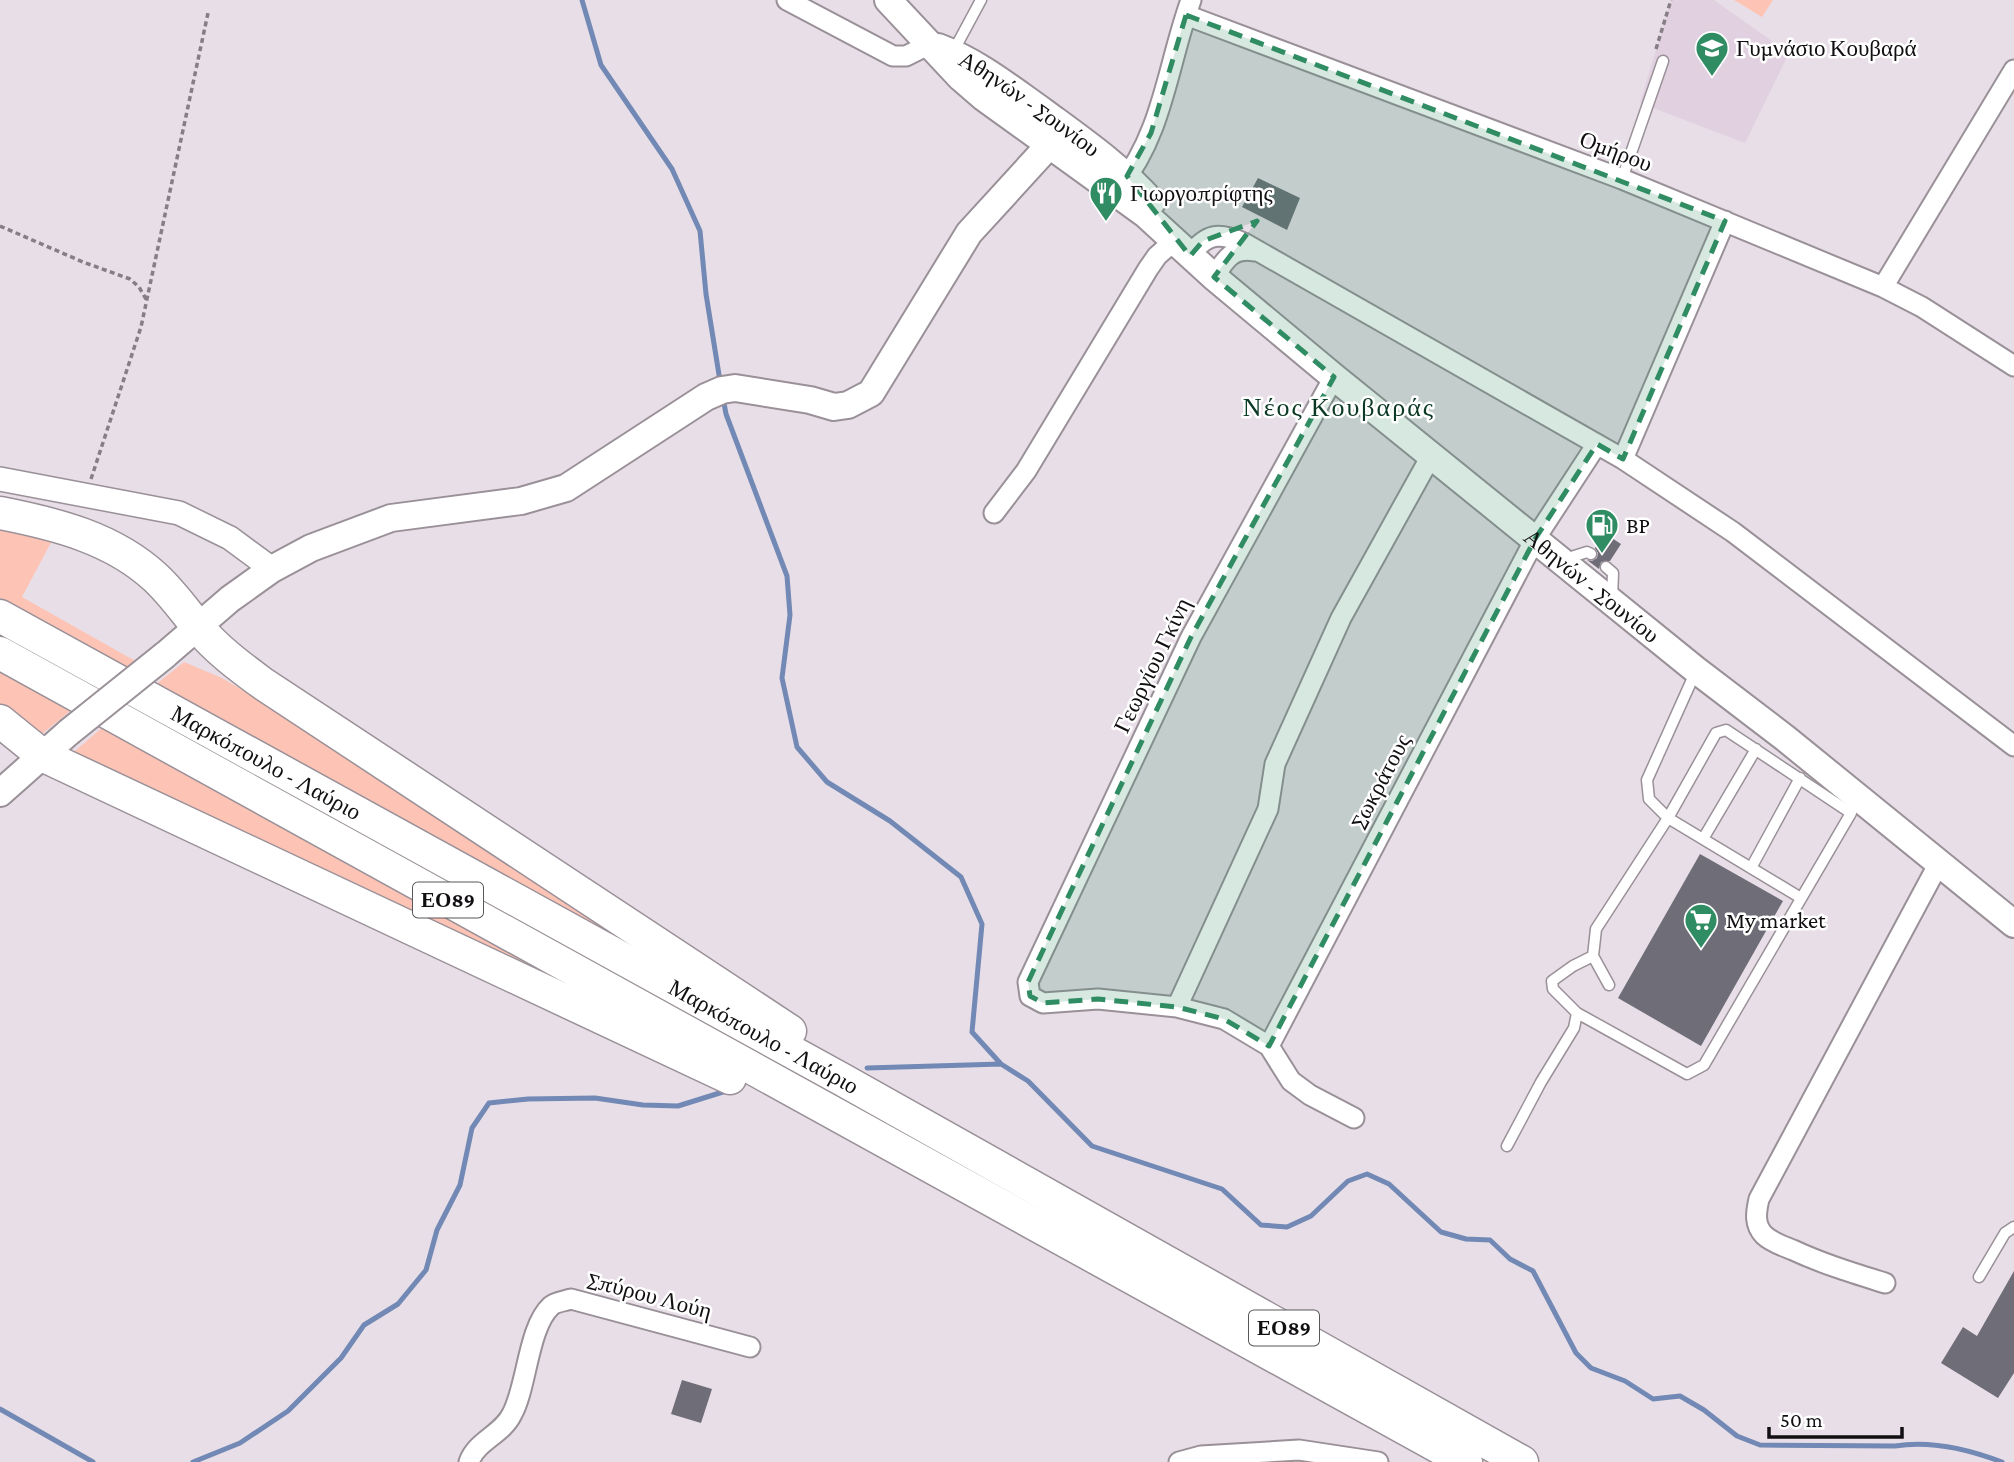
<svg xmlns="http://www.w3.org/2000/svg" width="2014" height="1462" font-family="'Crimson Pro',serif">
	<style>
		.built { fill: #e1d1e0 }
		.green { fill: #fdc4b5 }
		.lines { fill: none; stroke-linecap: round; stroke-linejoin: round }
		.stream { stroke: #7189b4; stroke-width: 5 }
		.building { fill: #6f6d77 }
		.service-casing { stroke: #999098; stroke-width: 13 }
		.minor-casing { stroke: #999098; stroke-width: 23 }
		.tertiary-casing { stroke: #999098; stroke-width: 26 }
		.secondary-casing { stroke: #999098; stroke-width: 30 }
		.trunk-casing { stroke: #999098; stroke-width: 35 }
		.path { stroke: #857e84; stroke-width: 3.5; stroke-dasharray: 5 3.5; stroke-linecap: butt }
		.service { stroke: #fff; stroke-width: 10 }
		.minor { stroke: #fff; stroke-width: 19 }
		.tertiary { stroke: #fff; stroke-width: 23 }
		.secondary { stroke: #fff; stroke-width: 26 }
		.trunk { stroke: #fff; stroke-width: 32 }
		.secondary-bridge-casing { stroke: #999098; stroke-width: 30; stroke-linecap: butt }
		.secondary-bridge { stroke: #fff; stroke-width: 26 }
		.marked { fill: #308c62; fill-opacity: 0.2; stroke: #308c62; stroke-width: 5; stroke-dasharray: 14 9; stroke-linejoin: round }
		.labels { text-anchor: middle; stroke-width: 5; stroke-linejoin: round; paint-order: stroke }
		.shield { fill: #fff; stroke: #595759; stroke-width: 2 }
		.shield-label { font-size: 21px; font-weight: bold; fill: #120f12 }
		.poi-label { font-size: 23px; fill: #120f12; stroke: #fff; text-anchor: start }
		.street-label { font-size: 23px; fill: #120f12; stroke: #fff }
		.quarter-label { font-size: 26px; letter-spacing: 2px; fill: #0c3925; stroke: #fff }
	</style>
	<rect width="100%" height="100%" fill="#e8dee7"/>
	<path class="built" d="M 1671,0 L 1714,0 L 1789,53 L 1745,143 L 1640,103 Z"/>
	<path class="green" d="M 1734,0 L 1773,0 L 1762,17 Z
		M 0,519 L 55,535 L 22,597 L 137,662 L 128,670 L 0,598 Z
		M 0,660 L 79,704 L 37,738 L 0,709 Z
		M 184,662 L 222,678 L 256,698 L 755,1017 L 155,685 Z
		M 110,721 L 704,1049 L 69,756 Z"/>
	<g class="lines">
		<path class="stream" d="M 582,0 L 601,65 L 672,169 L 700,231 L 706,294 L 720,381
			M 723,398 L 726,414 L 787,576 L 790,615 L 782,678 L 797,747 L 827,782 L 890,821 L 961,877 L 982,924 L 972,1032 L 1001,1064
			M 867,1068 L 1001,1064 L 1028,1081 L 1092,1146 L 1222,1189 L 1261,1225 L 1287,1227 L 1311,1216 L 1348,1181 L 1367,1174 L 1389,1184 L 1441,1232 L 1466,1239 L 1490,1240 L 1510,1259 L 1533,1271 L 1576,1353 L 1591,1368 L 1625,1381 L 1653,1399 L 1680,1396 L 1704,1410 L 1737,1436 L 1760,1445 L 1895,1446 C 1931,1440 1968,1449 2002,1462
			M 0,1409 L 93,1462
			M 193,1462 L 240,1443 L 288,1411 L 341,1358 L 364,1325 L 398,1304 L 426,1270 L 437,1230 L 460,1185 L 472,1128 L 489,1103 L 528,1099 L 595,1098 L 643,1105 L 678,1106 L 726,1091"/>
	</g>
	<path class="building" d="M 1258,178 L 1300,198 L 1287,230 L 1242,207 Z
		M 1604,533 L 1621,544 L 1610,561 L 1601,562 L 1599,569 L 1587,560 L 1592,561 L 1597,558 L 1598,553 L 1595,548 Z
		M 1700,854 L 1783,901 L 1701,1046 L 1618,998 Z
		M 2014,1271 L 2014,1373 L 1998,1398 L 1941,1363 L 1963,1327 L 1977,1336 Z
		M 682,1380 L 712,1389 L 701,1423 L 671,1414 Z"/>
	<g class="lines">
		<defs>
			<path id="service" d="M 953,52 L 981,0
				M 1622,179 L 1663,61
				M 1565,559 L 1587,552 L 1591,554
				M 1606,567 L 1613,573 L 1612,598
				M 1695,673 L 1647,780 L 1649,799 L 1668,818 L 1801,898
				M 1703,839 L 1756,749
				M 1751,868 L 1800,778
				M 1577,1013 L 1687,1074 L 1704,1065 L 1851,813 L 1726,730 L 1716,733 L 1668,818 L 1596,929 L 1593,956 L 1609,985
				M 1507,1146 L 1541,1082 L 1574,1028 L 1577,1013 L 1553,989 L 1552,981 L 1573,966 L 1593,956
				M 1979,1277 L 2005,1233 L 2014,1227"/>
			<path id="minor" d="M 787,0 L 893,56 L 906,56 L 930,44
				M 1186,15 L 1622,179 L 1883,287 L 1922,307 L 2014,366
				M 1119,187 C 1163,134 1168,63 1191,0
				M 1190,256 C 1206,233 1219,232 1244,243 L 1623,459 L 1733,532 L 2014,746
				M 1214,277 C 1225,260 1232,247 1254,251
				M 1883,287 L 2014,70
				M 1334,377 L 1191,637 L 1028,982 L 1030,996 L 1043,1003 L 1098,999 L 1177,1007 L 1224,1019 L 1269,1046 L 1291,1081 L 1310,1095 L 1354,1118
				M 1623,459 L 1725,221
				M 994,513 L 1026,471 L 1148,269 L 1157,256 L 1175,240
				M 1177,1007 L 1268,809 L 1275,764 L 1341,618 L 1431,456
				M 1269,1046 L 1535,539 L 1597,444
				M 1885,1283 C 1853,1273 1823,1264 1793,1250 C 1783,1246 1771,1242 1764,1235 C 1754,1225 1756,1212 1759,1199 L 1939,863
				M 469,1462 C 477,1440 502,1435 512,1414 C 527,1387 528,1327 551,1306 C 555,1302 565,1301 571,1299 L 750,1347
				M 1179,1462 L 1201,1456 L 1299,1450 L 1378,1462"/>
			<path id="tertiary" d="M 0,479 L 179,513 L 230,538 L 272,569"/>
			<g id="secondary">
				<path id="s1" d="M 888,0 L 961,78 L 983,97 L 1145,214 L 1214,277 L 1334,377 L 1696,670 L 1785,738 L 2014,924"/>
				<path id="s2" d="M 938,47 C 978,62 1010,88 1044,112 C 1082,140 1121,167 1152,202"/>
				<path d="M 165,655 L 230,599 L 272,569 L 311,548 L 391,518 L 521,501 L 566,488 L 706,397 L 722,390 L 735,388 L 810,400 L 834,407 L 848,405 L 871,393 L 969,233 L 1065,128"/>
				<path d="M 0,793 L 69,732"/>
			</g>
			<g id="trunk">
				<path d="M 0,513 C 56,524 113,538 156,578 C 172,593 184,610 198,627 C 216,649 239,666 262,683 L 790,1031"/>
				<path id="s3" d="M 0,616 L 843,1080 L 1522,1462"/>
				<path d="M 0,653 L 1466,1462"/>
				<path d="M 0,721 L 42,755 L 730,1078"/>
			</g>
		</defs>
		<use href="#service" class="service-casing"/>
		<use href="#minor" class="minor-casing"/>
		<use href="#tertiary" class="tertiary-casing"/>
		<use href="#secondary" class="secondary-casing"/>
		<use href="#trunk" class="trunk-casing"/>
		<path class="path" d="M 1656,49 L 1671,0
			M 0,226 L 83,262 L 130,279 L 139,287 L 146,299
			M 91,479 L 141,327 L 208,13"/>
		<use href="#service" class="service"/>
		<use href="#minor" class="minor"/>
		<use href="#tertiary" class="tertiary"/>
		<use href="#secondary" class="secondary"/>
		<use href="#trunk" class="trunk"/>
		<defs>
			<path id="secondary-bridge" d="M 69,732 L 165,655"/>
		</defs>
		<use href="#secondary-bridge" class="secondary-bridge-casing"/>
		<use href="#secondary-bridge" class="secondary-bridge"/>
	</g>
	<path class="marked" d="M 1186,15 L 1725,221 L 1623,459 L 1597,444 L 1535,539 L 1269,1046 L 1224,1019 L 1177,1007 L 1098,999 L 1043,1003 L 1030,996 L 1028,982 L 1191,637 L 1334,377 L 1214,277 L 1257,221 L 1203,241 L 1190,256 L 1127,176 L 1151,133 Z"/>
	<defs>
		<symbol id="school-pin" viewBox="-11 -11 22 30"><path d="M0 17L-7.5 6A9.5 9.5 0 1 1 7.5 6Z" fill="#308c62" stroke="#fff"/><path d="M0-5L7-2L0 1L-7-2ZM-4 1L0 2.5L4 1V4Q0 6-4 4Z" fill="#fff"/></symbol>
		<symbol id="restaurant-pin" viewBox="-11 -11 22 30"><path d="M0 17L-7.5 6A9.5 9.5 0 1 1 7.5 6Z" fill="#308c62" stroke="#fff"/><path d="M-5-6h1v4h1v-4h1v4h1v-4h1v5L-1.5 .5V6h-2V.5L-5-1ZM5-6V6H3V1.5H1.5Q1.5-4 5-6Z" fill="#fff"/></symbol>
		<symbol id="fuel-pin" viewBox="-11 -11 22 30"><path d="M0 17L-7.5 6A9.5 9.5 0 1 1 7.5 6Z" fill="#308c62" stroke="#fff"/><path d="M-5.5-6h7V0h2V4h1.3V-2.5L3-4.5l.8-.8L6-3V5H2.5V1h-1V6h-7ZM-4.2-4.7v3.2H.2V-4.7Z" fill="#fff"/></symbol>
		<symbol id="supermarket-pin" viewBox="-11 -11 22 30"><path d="M0 17L-7.5 6A9.5 9.5 0 1 1 7.5 6Z" fill="#308c62" stroke="#fff"/><path d="M-6-5.5h2.5l.6 2H6L4.5 2H-2.5L-4.4-4H-6ZM-1.5 3.2a1.3 1.3 0 1 0 .1 0ZM3 3.2a1.3 1.3 0 1 0 .1 0Z" fill="#fff"/></symbol>
	</defs>
	<g fill-rule="evenodd">
		<use href="#school-pin" x="1693" y="29" width="38" height="52"/>
		<use href="#restaurant-pin" x="1087" y="174" width="38" height="52"/>
		<use href="#fuel-pin" x="1583" y="506" width="38" height="52"/>
		<use href="#supermarket-pin" x="1682" y="901" width="38" height="52"/>
	</g>
	<g class="labels">
		<g class="shield">
			<rect x="413" y="882.5" width="70" height="35" rx="5"/>
			<rect x="1249" y="1310.5" width="70" height="35" rx="5"/>
		</g>
		<g class="shield-label">
			<text x="448" y="907">ΕΟ89</text>
			<text x="1284" y="1335">ΕΟ89</text>
		</g>
		<g class="poi-label">
			<text x="1736" y="56">Γυμνάσιο Κουβαρά</text>
			<text x="1130" y="201">Γιωργοπρίφτης</text>
			<text x="1626" y="533">BP</text>
			<text x="1726" y="928">My market</text>
		</g>
		<g class="street-label">
			<text dy="8" stroke="none"><textPath href="#s2" startOffset="108">Αθηνών - Σουνίου</textPath></text>
			<text transform="translate(1616 151) rotate(21)" y="8">Ομήρου</text>
			<text dy="8" stroke="none"><textPath href="#s1" startOffset="917">Αθηνών - Σουνίου</textPath></text>
			<text transform="translate(1152 665) rotate(-64)" y="8">Γεωργίου Γκίνη</text>
			<text dy="8" stroke="none"><textPath href="#s3" startOffset="304">Μαρκόπουλο - Λαύριο</textPath></text>
			<text transform="translate(1380 781) rotate(-62)" y="8">Σωκράτους</text>
			<text dy="8" stroke="none"><textPath href="#s3" startOffset="872">Μαρκόπουλο - Λαύριο</textPath></text>
			<text transform="translate(650 1295) rotate(15)" y="8">Σπύρου Λούη</text>
		</g>
		<g class="quarter-label">
			<text x="1339" y="416">Νέος Κουβαράς</text>
		</g>
	</g>
	<path d="M1769 1427v10h133v-10" fill="none" stroke="#120f12" stroke-width="3.5"/>
	<text x="1780" y="1427" font-size="21" fill="#120f12" stroke="#ffffff" stroke-width="5" paint-order="stroke">50 m</text>
</svg>
